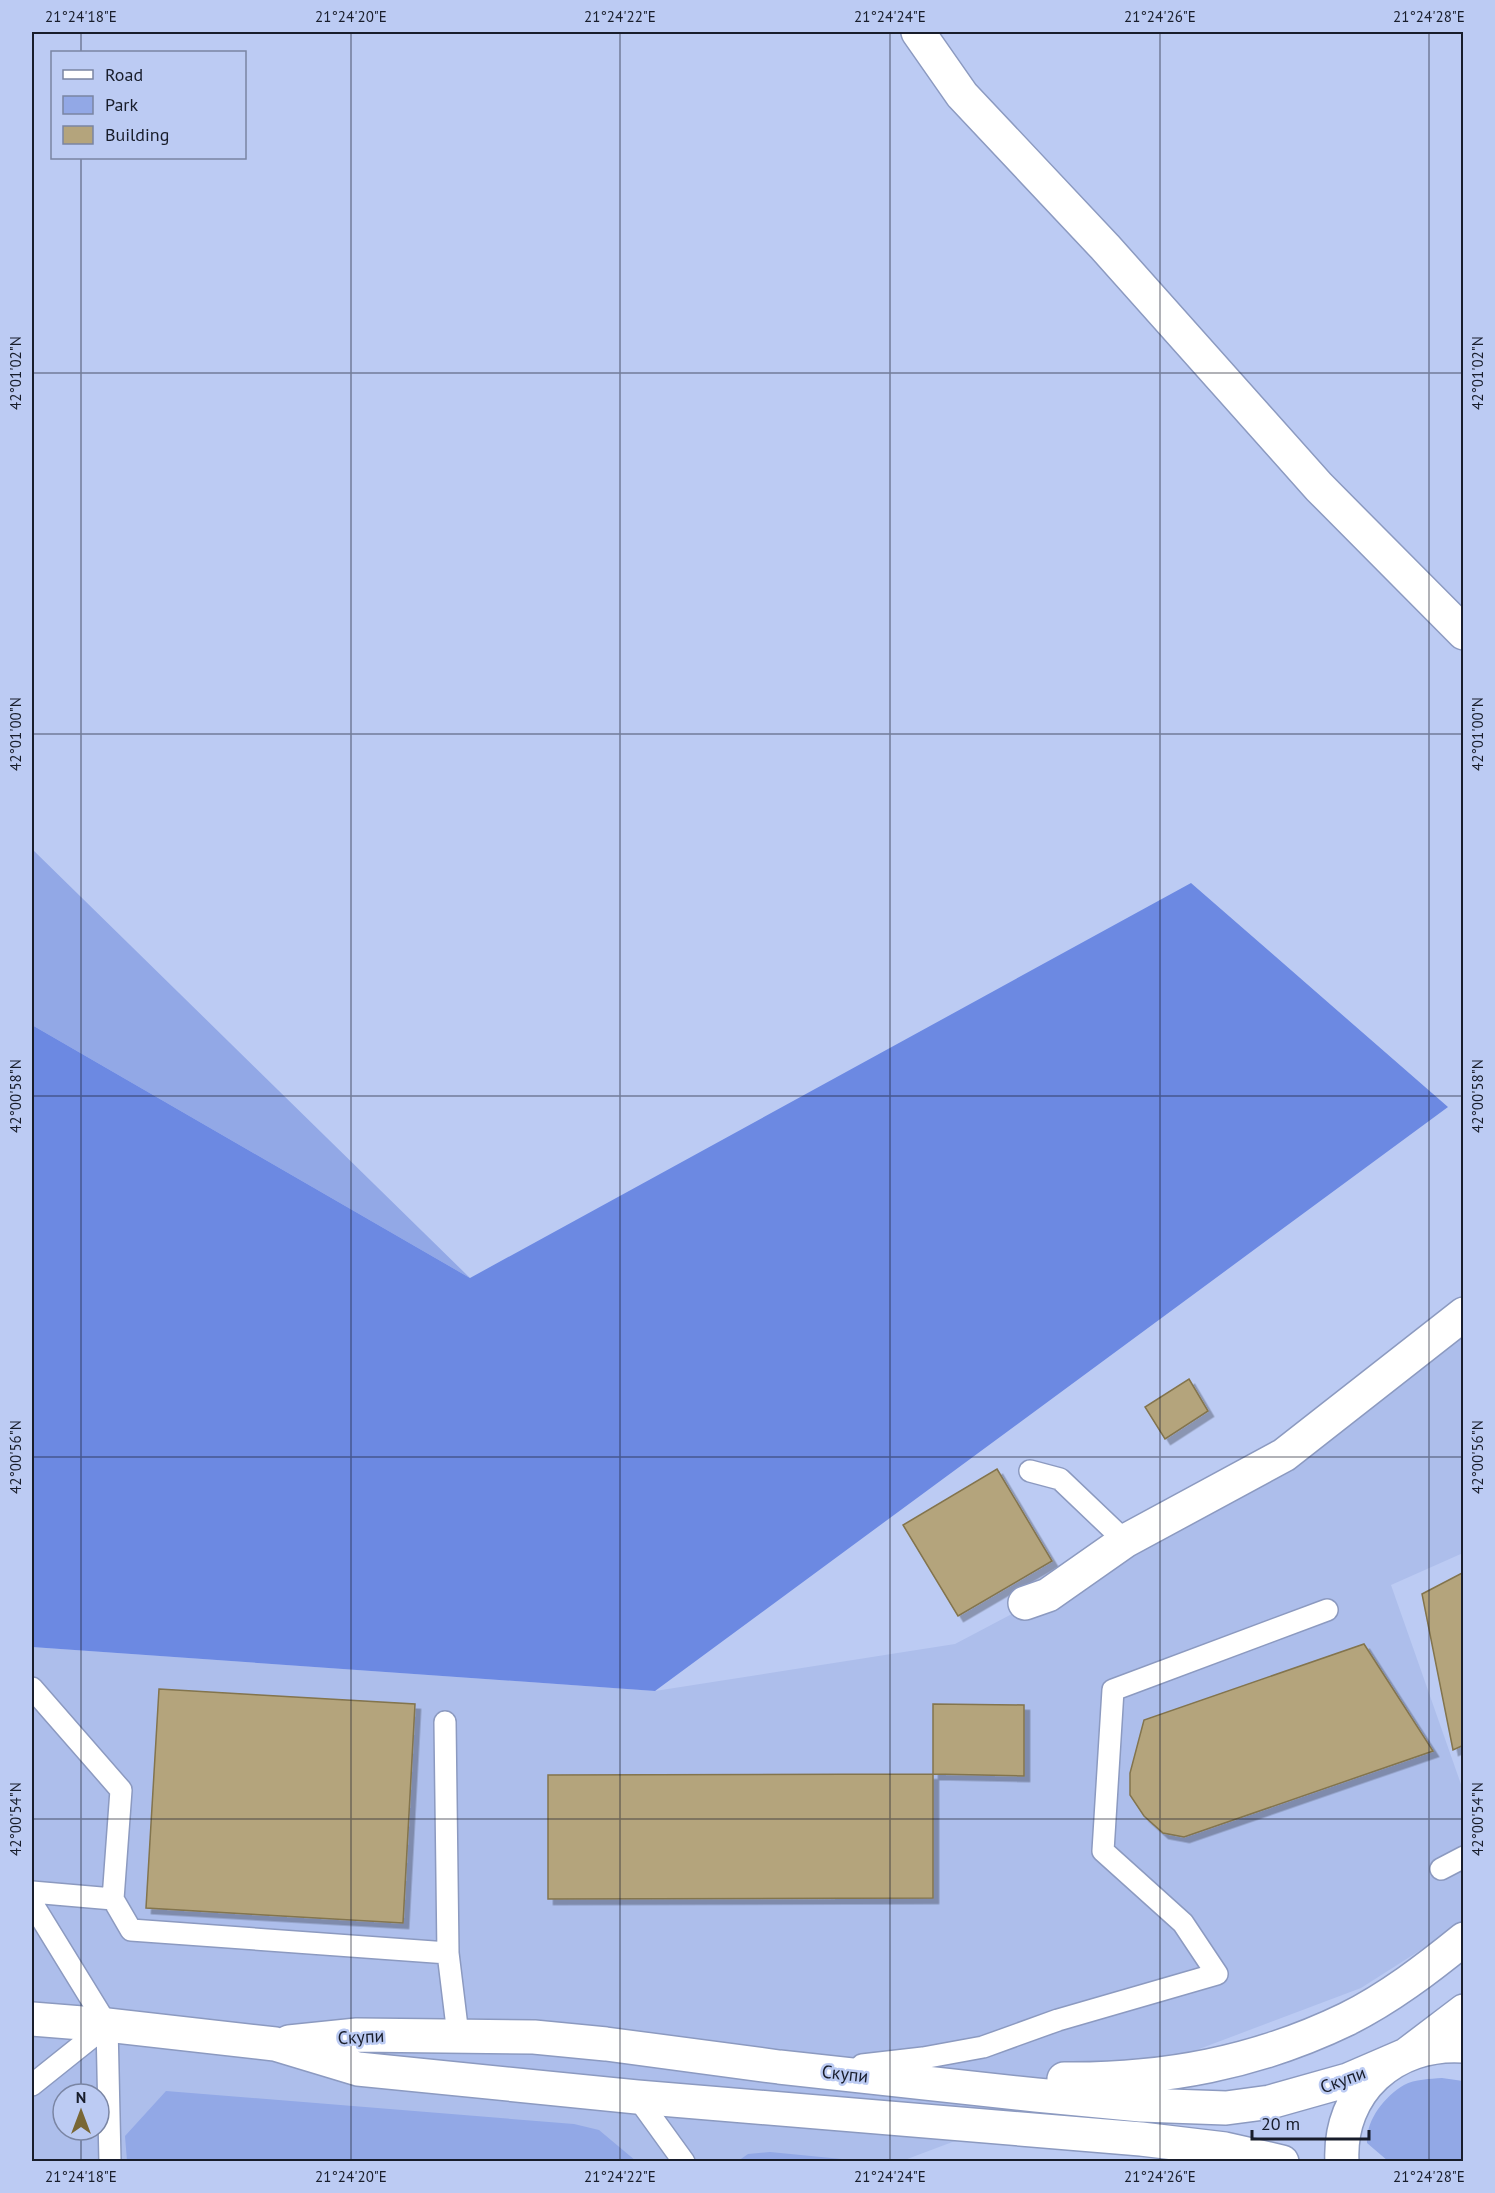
<svg xmlns="http://www.w3.org/2000/svg" width="1495" height="2193" font-family="'PT Sans',sans-serif">
	<style>
		.built { fill: #adbeeb; fill-rule: evenodd }
		.green { fill: #92a8e6 }
		.forest { fill: #6c89e2 }
		.building { fill: #b4a47c; stroke: #83744d; stroke-width: 1.5; filter: url(#shadow) }
		.lines { fill: none; stroke-linecap: round; stroke-linejoin: round }
		.service-casing { stroke: #8c9ac0; stroke-width: 24 }
		.minor-casing { stroke: #8c9ac0; stroke-width: 36 }
		.tertiary-casing { stroke: #8c9ac0; stroke-width: 36 }
		.service { stroke: #fff; stroke-width: 21 }
		.minor { stroke: #fff; stroke-width: 33 }
		.tertiary { stroke: #fff; stroke-width: 33 }
		.ticks { fill: none; stroke: #181d2b; stroke-width: 1.5; stroke-opacity: 0.45 }
		.labels { text-anchor: middle; stroke-width: 5; stroke-linejoin: round; paint-order: stroke }
		.street-label { font-size: 18px; fill: #181d2b; stroke: #bccbf3 }
		.neatline { fill: none; stroke: #181d2b; stroke-width: 2 }
		.ticks-label { font-size: 15px; text-anchor: middle; fill: #181d2b }
	</style>
	<defs>
		<filter id="shadow"><feDropShadow dx="5.5" dy="5.5" stdDeviation="0" flood-color="#0004"/></filter>
	</defs>
	<rect width="100%" height="100%" fill="#bccbf3"/>
	<path class="built" d="M 1463,1314 L 1463,1553 L 1391,1585 L 1463,1790 L 1463,1923 L 1361,1988 L 902,2161 L 32,2161 L 32,1647 L 655,1691 L 955,1644 L 1048,1595 ZM 63,2094 L 99,2094 L 99,2130 L 63,2130 Z"/>
	<path class="green" d="M 32,849 L 470,1278 L 32,1025 Z
		M 1442,2078 L 1463,2081 L 1463,2161 L 1388,2161 L 1367,2143 C 1366,2120 1384,2097 1404,2085 C 1415,2079 1430,2079 1442,2078 Z
		M 166,2091 L 574,2124 L 599,2130 L 636,2161 L 127,2161 L 125,2136 Z
		M 770,2152 L 862,2161 L 738,2161 L 748,2154 Z"/>
	<path class="forest" d="M 1191,883 L 1448,1107 L 655,1691 L 32,1647 L 32,1025 L 470,1278 Z"/>
	<path class="building" d="M 1189,1379 L 1208,1411 L 1165,1439 L 1145,1407 Z
		M 997,1469 L 1052,1561 L 958,1616 L 903,1525 Z
		M 1464,1572 L 1464,1745 L 1453,1750 L 1422,1594 Z
		M 1364,1644 L 1433,1751 L 1184,1837 L 1163,1833 L 1144,1816 L 1130,1795 L 1130,1773 L 1144,1720 Z
		M 159,1689 L 415,1704 L 403,1923 L 146,1908 Z
		M 933,1704 L 1024,1705 L 1024,1776 L 933,1774 Z
		M 933,1774 L 933,1898 L 548,1899 L 548,1775 Z"/>
	<g class="lines">
		<defs>
			<path id="service" d="M 1030,1471 L 1060,1479 L 1125,1541
				M 32,1688 L 121,1790 L 113,1899
				M 445,1722 L 448,1953 L 458,2035
				M 1441,1869 L 1464,1857
				M 32,1892 L 113,1899 L 131,1930 L 448,1953
				M 32,1903 L 107,2025 L 110,2162
				M 862,2065 L 923,2058 L 983,2047 L 1058,2020 L 1217,1974 L 1183,1923 L 1103,1851 L 1113,1690 L 1327,1610
				M 32,2085 L 107,2025
				M 637,2097 L 684,2162"/>
			<path id="minor" d="M 918,32 L 962,95 L 1105,247 L 1319,487 L 1464,633
				M 1025,1603 L 1048,1595 L 1125,1541 L 1284,1455 L 1464,1314"/>
			<path id="tertiary" d="M 32,2019 L 107,2025 L 275,2044 L 358,2069 L 637,2097 L 1141,2139 L 1225,2149 L 1282,2162
				M 289,2042 L 357,2035 L 534,2037 L 606,2044 L 779,2067 L 1036,2095 L 1141,2105 L 1226,2108 L 1270,2102 L 1348,2080 L 1406,2055 L 1464,2011
				M 1064,2079 C 1164,2080 1256,2063 1347,2019 C 1389,1998 1427,1969 1464,1939
				M 1342,2162 C 1338,2091 1394,2041 1464,2046"/>
		</defs>
		<use href="#service" class="service-casing"/>
		<use href="#minor" class="minor-casing"/>
		<use href="#tertiary" class="tertiary-casing"/>
		<use href="#service" class="service"/>
		<use href="#minor" class="minor"/>
		<use href="#tertiary" class="tertiary"/>
	</g>
	<path class="ticks" d="M 81,32 L 81,52M 351,32 L 351,2162M 620,32 L 620,2162M 890,32 L 890,2162M 1160,32 L 1160,2162M 1429,32 L 1429,2162M 81,158 L 81,2094M 32,373 L 1464,373M 32,734 L 1464,734M 32,1096 L 1464,1096M 32,1457 L 1464,1457M 32,1819 L 1464,1819M 81,2130 L 81,2162"/>
	<g class="labels">
		<g class="street-label">
			<text transform="translate(361 2037) rotate(-3)" y="6">Скупи</text>
			<text transform="translate(845 2074) rotate(6)" y="6">Скупи</text>
			<text transform="translate(1343 2080) rotate(-20)" y="6">Скупи</text>
		</g>
	</g>
	<rect width="1495" height="2193" fill="none" stroke="#bccbf3" stroke-width="66"/>
	<rect x="51" y="51" width="195" height="108" fill="#bccbf3" stroke="#7a85a3" stroke-width="1.5"/>
	<rect x="63" y="70" width="30" height="9" fill="#ffffff" stroke="#7a85a3" stroke-width="1.5"/>
	<text x="105" y="81" font-size="18" fill="#181d2b">Road</text>
	<rect x="63" y="96" width="30" height="18" fill="#92a8e6" stroke="#7a85a3" stroke-width="1.5"/>
	<text x="105" y="111" font-size="18" fill="#181d2b">Park</text>
	<rect x="63" y="126" width="30" height="18" fill="#b4a47c" stroke="#7a85a3" stroke-width="1.5"/>
	<text x="105" y="141" font-size="18" fill="#181d2b">Building</text>
	<g transform="translate(81 2112)"><circle r="28" fill="#bccbf3" stroke="#7a85a3" stroke-width="1.5"/>
	<path d="M0-4.5L10 22L0 15L-10 22Z" fill="#796735"/>
	<text y="-9" font-size="16" font-weight="bold" text-anchor="middle" fill="#181d2b">N</text>
	</g>
	<path d="M1252 2130v9h117v-9" fill="none" stroke="#181d2b" stroke-width="3"/>
	<text x="1261" y="2130" font-size="18" fill="#181d2b" stroke="#bccbf3" stroke-width="4.5" paint-order="stroke">20 m</text>
	<rect x="33" y="33" width="1429" height="2127" class="neatline"/>
	<g class="ticks-label">
		<text x="81" y="22">21°24'18"E</text>
		<text x="351" y="22">21°24'20"E</text>
		<text x="620" y="22">21°24'22"E</text>
		<text x="890" y="22">21°24'24"E</text>
		<text x="1160" y="22">21°24'26"E</text>
		<text x="1429" y="22">21°24'28"E</text>
		<text transform="translate(16 373) rotate(-90)" y="5">42°01'02"N</text>
		<text transform="translate(1478 373) rotate(-90)" y="5">42°01'02"N</text>
		<text transform="translate(16 734) rotate(-90)" y="5">42°01'00"N</text>
		<text transform="translate(1478 734) rotate(-90)" y="5">42°01'00"N</text>
		<text transform="translate(16 1096) rotate(-90)" y="5">42°00'58"N</text>
		<text transform="translate(1478 1096) rotate(-90)" y="5">42°00'58"N</text>
		<text transform="translate(16 1457) rotate(-90)" y="5">42°00'56"N</text>
		<text transform="translate(1478 1457) rotate(-90)" y="5">42°00'56"N</text>
		<text transform="translate(16 1819) rotate(-90)" y="5">42°00'54"N</text>
		<text transform="translate(1478 1819) rotate(-90)" y="5">42°00'54"N</text>
		<text x="81" y="2182">21°24'18"E</text>
		<text x="351" y="2182">21°24'20"E</text>
		<text x="620" y="2182">21°24'22"E</text>
		<text x="890" y="2182">21°24'24"E</text>
		<text x="1160" y="2182">21°24'26"E</text>
		<text x="1429" y="2182">21°24'28"E</text>
	</g>
</svg>
